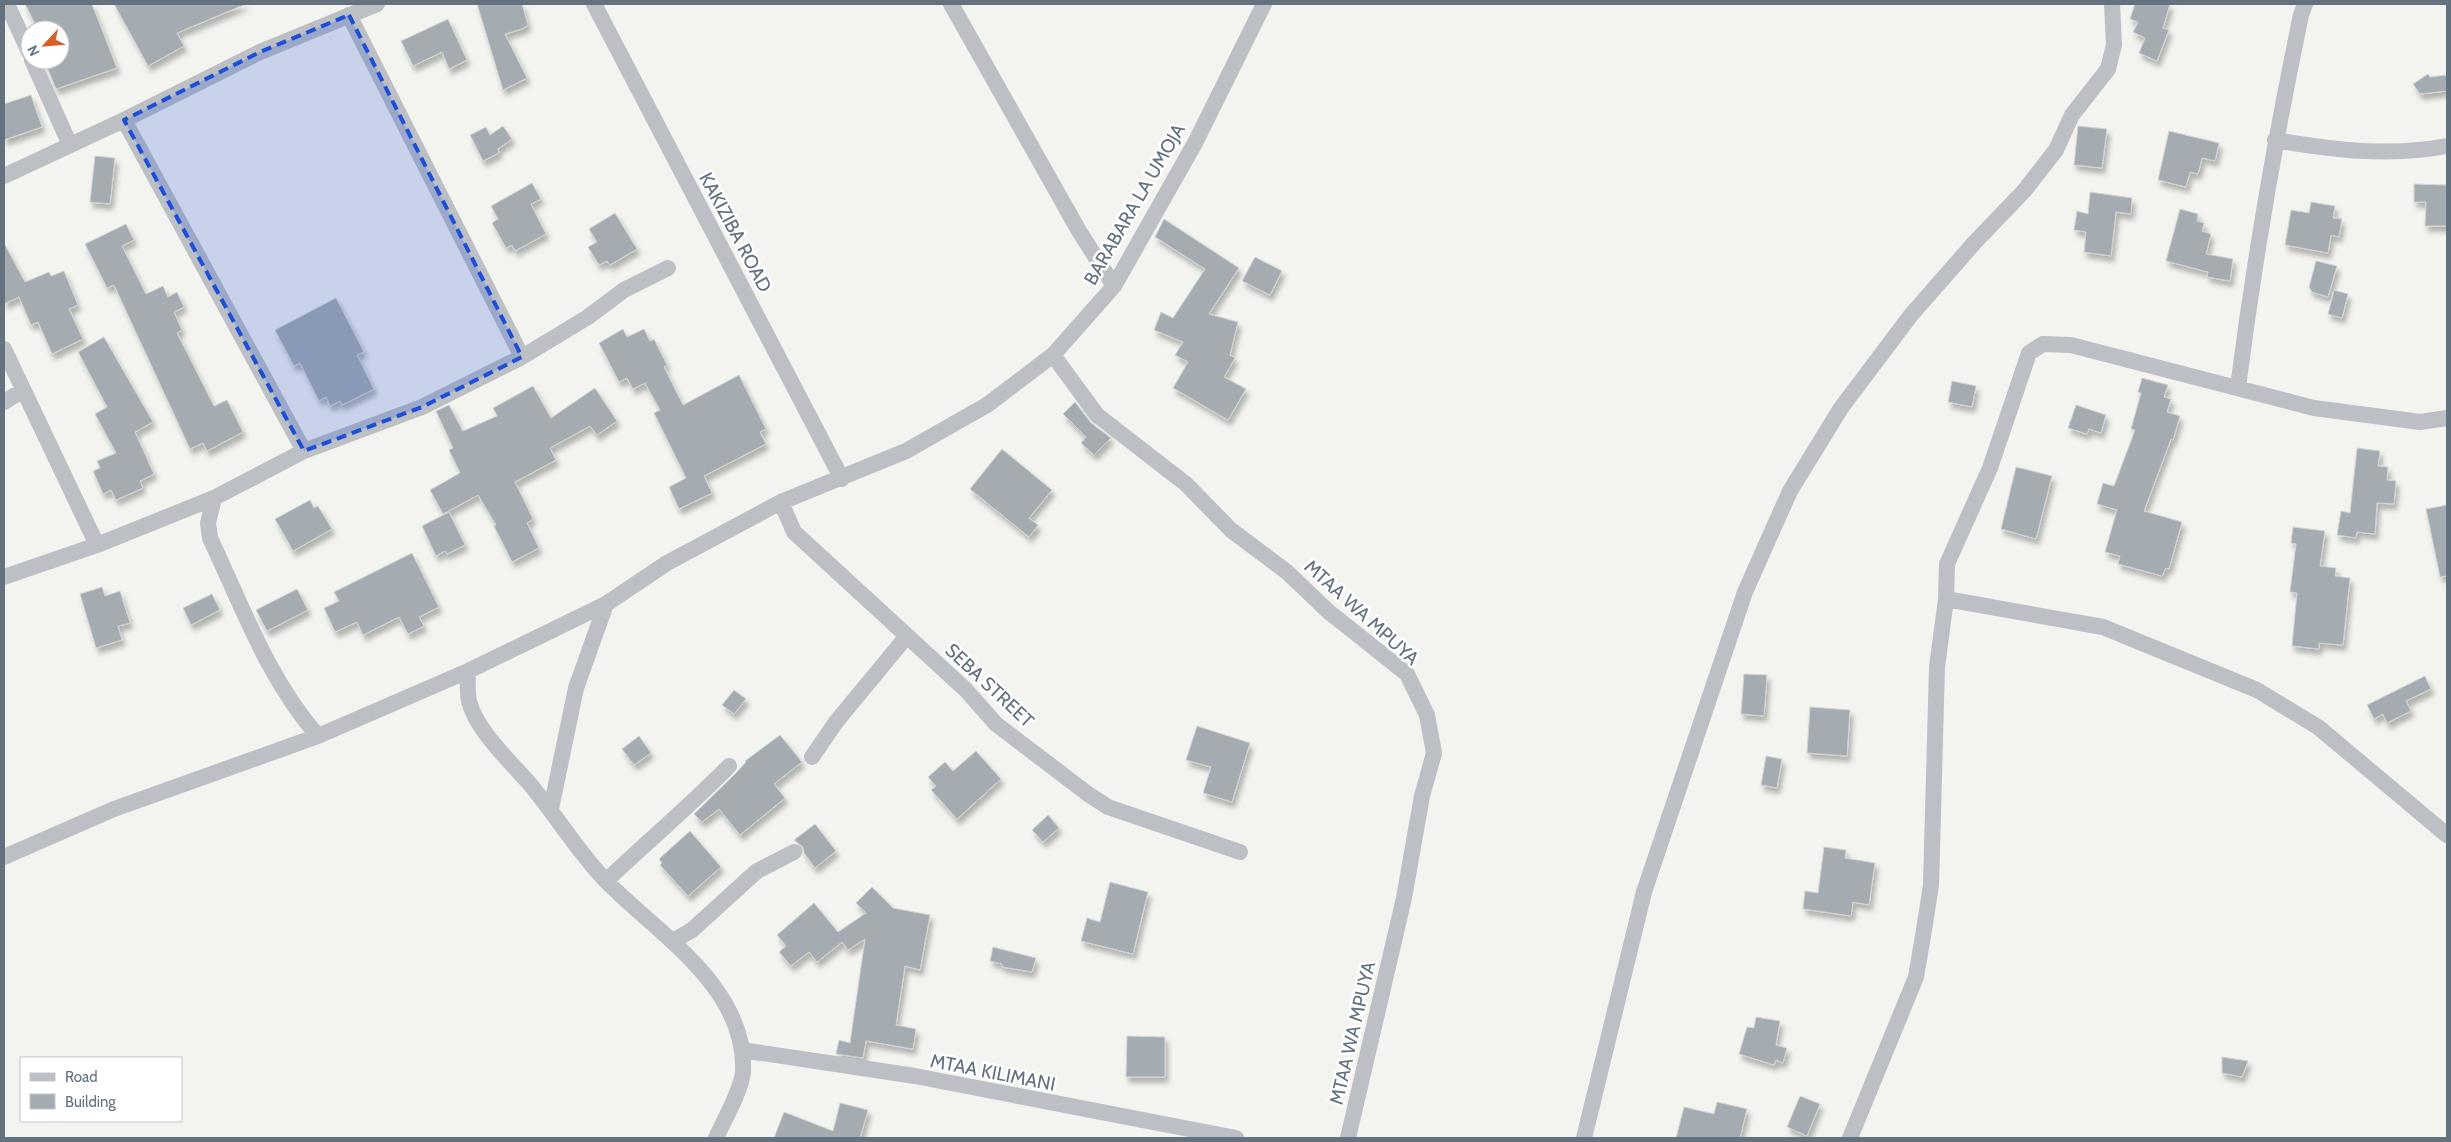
<svg xmlns="http://www.w3.org/2000/svg" width="2451" height="1142" font-family="Cabin,sans-serif">
	<style>
		.building { fill: #a5acb1; stroke: #d4d4d2; filter: url(#shadow) }
		.lines { fill: none; stroke-linecap: round; stroke-linejoin: round }
		.minor { stroke: #bcbfc3; stroke-width: 16 }
		.marked { fill: #1d4ed8; fill-opacity: 0.2; stroke: #1d4ed8; stroke-width: 4; stroke-dasharray: 10 6; stroke-linejoin: round }
		.labels { text-anchor: middle; stroke-width: 5; stroke-linejoin: round; paint-order: stroke }
		.street-label { font-size: 19px; fill: #64717f; stroke: #fff }
	</style>
	<defs>
		<filter id="shadow"><feDropShadow dx="3" dy="5.5" stdDeviation="2.5" flood-color="#0004"/></filter>
	</defs>
	<rect width="100%" height="100%" fill="#f3f3ef"/>
	<path class="building" d="M 25,4 L 92,4 L 117,68 L 56,89 L 44,60 L 60,60 L 60,30 L 38,30 Z
		M 114,4 L 246,4 L 177,33 L 184,46 L 148,66 Z
		M 477,4 L 522,4 L 528,25 L 522,29 L 505,34 L 527,78 L 503,90 Z
		M 2135,4 L 2170,4 L 2163,28 L 2169,30 L 2157,61 L 2139,53 L 2145,38 L 2133,32 L 2138,22 L 2130,19 Z
		M 448,19 L 467,60 L 449,69 L 442,52 L 413,66 L 401,41 Z
		M 2428,74 L 2430,77 L 2447,75 L 2447,91 L 2420,94 L 2413,84 Z
		M 31,95 L 42,127 L 4,140 L 4,104 Z
		M 503,126 L 512,139 L 498,149 L 499,153 L 483,161 L 470,135 L 486,127 L 490,135 Z
		M 2078,126 L 2107,129 L 2102,168 L 2074,165 Z
		M 2169,131 L 2219,143 L 2215,161 L 2202,158 L 2198,174 L 2190,172 L 2186,187 L 2158,180 Z
		M 95,156 L 115,158 L 110,204 L 90,202 Z
		M 532,183 L 541,199 L 531,204 L 546,234 L 515,251 L 512,245 L 506,248 L 492,223 L 498,219 L 491,206 Z
		M 2414,184 L 2447,185 L 2447,226 L 2425,226 L 2426,202 L 2414,202 Z
		M 2090,192 L 2132,198 L 2131,214 L 2116,212 L 2111,256 L 2084,252 L 2086,232 L 2074,230 L 2077,211 L 2088,214 Z
		M 2311,202 L 2335,206 L 2333,218 L 2342,219 L 2339,237 L 2331,235 L 2328,253 L 2285,245 L 2291,210 L 2309,213 Z
		M 2180,209 L 2198,214 L 2197,221 L 2204,223 L 2202,231 L 2211,234 L 2206,254 L 2233,259 L 2230,281 L 2207,277 L 2208,272 L 2166,261 Z
		M 615,213 L 637,249 L 610,265 L 607,261 L 599,265 L 588,247 L 597,242 L 589,229 Z
		M 1164,219 L 1239,268 L 1209,314 L 1238,322 L 1230,355 L 1235,358 L 1224,377 L 1246,389 L 1228,420 L 1173,388 L 1188,362 L 1175,355 L 1183,342 L 1154,330 L 1161,312 L 1173,318 L 1205,269 L 1155,237 Z
		M 126,224 L 134,240 L 122,246 L 146,294 L 163,286 L 168,297 L 177,292 L 184,307 L 174,312 L 182,330 L 177,333 L 214,406 L 227,400 L 243,432 L 207,451 L 203,443 L 190,449 L 114,285 L 107,288 L 85,244 Z
		M 4,243 L 25,282 L 49,272 L 51,276 L 64,271 L 78,305 L 69,309 L 83,339 L 52,354 L 38,322 L 31,325 L 19,297 L 4,304 Z
		M 1255,257 L 1282,271 L 1270,295 L 1242,281 Z
		M 2316,261 L 2337,266 L 2328,297 L 2312,292 L 2309,287 Z
		M 2334,290 L 2348,294 L 2342,318 L 2328,314 Z
		M 336,298 L 364,352 L 357,355 L 374,389 L 342,405 L 340,401 L 330,406 L 326,397 L 319,401 L 300,363 L 294,366 L 275,330 Z
		M 623,329 L 627,337 L 644,329 L 650,341 L 654,339 L 667,365 L 664,367 L 683,405 L 739,375 L 766,429 L 760,432 L 766,444 L 704,476 L 712,493 L 679,509 L 669,487 L 686,478 L 654,413 L 660,410 L 645,383 L 633,389 L 627,378 L 619,382 L 599,343 Z
		M 104,337 L 153,422 L 135,432 L 154,474 L 140,481 L 143,488 L 116,500 L 111,490 L 103,494 L 93,471 L 100,468 L 97,461 L 116,453 L 95,414 L 107,407 L 78,352 Z
		M 2142,378 L 2168,385 L 2164,397 L 2171,399 L 2167,412 L 2180,416 L 2173,440 L 2171,439 L 2144,511 L 2182,522 L 2169,569 L 2166,568 L 2162,576 L 2118,564 L 2120,556 L 2105,552 L 2117,510 L 2097,504 L 2103,483 L 2114,486 L 2135,430 L 2131,429 L 2141,393 L 2138,392 Z
		M 1952,381 L 1976,386 L 1972,407 L 1948,402 Z
		M 533,386 L 551,418 L 595,388 L 617,421 L 597,435 L 590,426 L 550,448 L 556,460 L 515,482 L 533,519 L 527,523 L 539,548 L 512,562 L 494,526 L 496,525 L 478,495 L 443,514 L 430,490 L 460,473 L 449,450 L 453,448 L 436,411 L 449,405 L 463,431 L 497,416 L 493,408 Z
		M 1075,402 L 1091,423 L 1111,438 L 1094,455 L 1081,443 L 1086,437 L 1063,414 Z
		M 2076,405 L 2106,415 L 2101,433 L 2089,429 L 2087,434 L 2068,428 Z
		M 2357,448 L 2380,451 L 2378,466 L 2388,467 L 2387,480 L 2396,481 L 2394,504 L 2377,503 L 2375,534 L 2357,532 L 2356,538 L 2337,535 L 2341,511 L 2350,513 Z
		M 1002,449 L 1052,490 L 1029,518 L 1038,525 L 1029,537 L 970,489 Z
		M 2016,467 L 2052,476 L 2036,539 L 2001,529 Z
		M 310,500 L 314,508 L 318,506 L 332,529 L 293,551 L 275,519 Z
		M 2447,505 L 2447,576 L 2440,577 L 2426,509 Z
		M 449,512 L 465,545 L 447,554 L 445,551 L 436,556 L 422,526 Z
		M 2293,527 L 2325,531 L 2320,566 L 2336,568 L 2335,576 L 2350,578 L 2343,645 L 2319,643 L 2319,649 L 2292,646 L 2297,593 L 2290,592 L 2296,544 L 2291,543 Z
		M 412,553 L 439,607 L 419,617 L 424,626 L 408,634 L 399,617 L 363,635 L 357,622 L 335,632 L 324,608 L 339,601 L 334,592 Z
		M 102,587 L 105,596 L 120,591 L 130,623 L 118,626 L 122,640 L 96,648 L 80,594 Z
		M 297,589 L 308,610 L 267,631 L 256,610 Z
		M 212,594 L 220,610 L 191,625 L 183,608 Z
		M 1744,674 L 1767,675 L 1764,716 L 1741,714 Z
		M 2425,676 L 2431,689 L 2406,701 L 2411,711 L 2387,723 L 2383,714 L 2374,719 L 2367,705 Z
		M 734,690 L 746,699 L 734,714 L 722,705 Z
		M 1810,707 L 1850,710 L 1847,756 L 1807,753 Z
		M 1197,726 L 1250,743 L 1232,802 L 1203,793 L 1211,767 L 1186,760 Z
		M 780,735 L 802,762 L 774,784 L 785,798 L 740,835 L 719,809 L 702,822 L 694,814 L 736,773 L 746,762 L 745,761 Z
		M 639,736 L 651,753 L 634,765 L 622,749 Z
		M 976,751 L 1001,779 L 957,819 L 931,790 L 936,786 L 928,777 L 945,762 L 953,771 Z
		M 1766,756 L 1782,759 L 1777,788 L 1761,785 Z
		M 1048,815 L 1059,828 L 1043,842 L 1032,830 Z
		M 815,824 L 836,851 L 815,868 L 804,853 L 803,847 L 794,840 Z
		M 690,831 L 721,867 L 688,896 L 660,865 L 662,863 L 659,859 Z
		M 1824,847 L 1846,850 L 1845,858 L 1875,863 L 1869,905 L 1853,902 L 1851,916 L 1803,909 L 1805,891 L 1818,893 Z
		M 1110,882 L 1148,892 L 1133,954 L 1081,941 L 1087,918 L 1100,922 Z
		M 872,887 L 893,908 L 930,915 L 920,970 L 905,966 L 896,1025 L 916,1029 L 913,1049 L 866,1041 L 863,1058 L 836,1054 L 839,1040 L 850,1043 L 865,939 L 848,950 L 842,942 L 817,962 L 809,952 L 791,966 L 779,952 L 786,946 L 777,935 L 814,903 L 838,932 L 866,913 L 856,903 Z
		M 993,947 L 1036,958 L 1032,972 L 1002,967 L 1002,964 L 990,961 Z
		M 1756,1017 L 1780,1021 L 1776,1045 L 1787,1048 L 1783,1063 L 1776,1060 L 1774,1065 L 1739,1054 L 1747,1027 L 1754,1028 Z
		M 1127,1036 L 1165,1037 L 1165,1077 L 1126,1077 Z
		M 2222,1057 L 2248,1061 L 2242,1077 L 2222,1073 Z
		M 1800,1096 L 1820,1104 L 1807,1136 L 1787,1127 Z
		M 1717,1102 L 1747,1109 L 1740,1138 L 1676,1138 L 1684,1107 L 1714,1114 Z
		M 840,1103 L 868,1110 L 860,1138 L 774,1138 L 784,1112 L 833,1131 Z"/>
	<g class="lines">
		<path class="minor" d="M 7,4 L 30,54
			M 594,4 L 842,479
			M 951,4 L 1079,231 L 1114,286
			M 349,15 L 522,357
			M 32,60 L 70,145
			M 124,120 L 304,451
			M 2275,140 C 2333,150 2389,157 2447,146
			M 4,176 L 124,120 L 260,52 L 377,4
			M 4,349 L 97,545
			M 1053,355 L 1097,415 L 1186,484 L 1231,530 L 1287,572 L 1329,612 L 1407,674 L 1427,715 L 1434,753 L 1422,796 L 1404,898 L 1348,1138
			M 2238,387 C 2254,262 2275,139 2301,15 L 2305,4
			M 4,402 L 22,391
			M 214,498 L 208,523 L 210,538 C 242,606 268,679 318,736
			M 781,502 L 794,532 L 966,690 L 996,724 L 1088,794 L 1108,807 L 1240,852
			M 4,577 L 97,545 L 214,498 L 304,451 L 422,407 L 522,357 L 588,317 L 624,290 L 668,268
			M 1946,599 L 2103,627 L 2257,690 L 2318,727 L 2447,835
			M 468,671 C 468,680 467,692 469,701 C 476,730 509,760 529,783 C 556,815 577,851 606,881 C 658,934 747,987 743,1072 C 741,1091 724,1120 716,1138
			M 812,757 L 836,722 L 907,636
			M 551,809 L 576,688 L 606,604
			M 4,857 L 114,809 L 318,736 L 468,671 L 606,604 L 667,563 L 781,502 L 906,451 L 987,405 L 1053,355 L 1114,286 L 1195,143 L 1264,4
			M 606,881 C 647,842 690,806 729,766
			M 673,941 L 692,930 L 757,871 L 794,852
			M 742,1050 L 915,1076 L 1236,1138
			M 1584,1138 L 1644,892 L 1745,592 L 1790,491 L 1841,408 L 1911,315 L 1975,242 L 2024,191 L 2056,150 L 2072,115 L 2108,69 L 2114,45 L 2112,4
			M 1850,1138 L 1916,977 L 1924,930 L 1931,885 L 1937,667 L 1946,599 L 1947,564 L 1990,468 L 2029,353 L 2043,344 L 2071,345 L 2314,408 L 2420,422 L 2447,418"/>
	</g>
	<path class="marked" d="M 349,15 L 522,357 L 422,407 L 304,451 L 124,120 L 260,52 Z"/>
	<g class="labels">
		<g class="street-label">
			<text transform="translate(1134 204) rotate(-60)" y="7">BARABARA LA UMOJA</text>
			<text transform="translate(736 232) rotate(62)" y="7">KAKIZIBA ROAD</text>
			<text transform="translate(1362 612) rotate(42)" y="7">MTAA WA MPUYA</text>
			<text transform="translate(990 685) rotate(43)" y="7">SEBA STREET</text>
			<text transform="translate(1352 1033) rotate(-77)" y="7">MTAA WA MPUYA</text>
			<text transform="translate(993 1072) rotate(11)" y="7">MTAA KILIMANI</text>
		</g>
	</g>
	<rect width="2451" height="1142" fill="none" stroke="#64717f" stroke-width="10"/>
	<rect x="20" y="1057" width="162" height="65" fill="#ffffff" stroke="#c1c6cc"/>
	<rect x="30" y="1073" width="25" height="8" fill="#bcbfc3" stroke="#c1c6cc"/>
	<text x="65" y="1082" font-size="15" fill="#64717f">Road</text>
	<rect x="30" y="1094" width="25" height="15" fill="#a5acb1" stroke="#c1c6cc"/>
	<text x="65" y="1107" font-size="15" fill="#64717f">Building</text>
	<g transform="translate(45 45) rotate(244)"><circle r="24" fill="#ffffff" stroke="#c1c6cc"/>
	<path d="M0-4L9 19L0 12L-9 19Z" fill="#d95d29"/>
	<text y="-8" font-size="14" font-weight="bold" text-anchor="middle" fill="#64717f">N</text>
	</g>
</svg>
